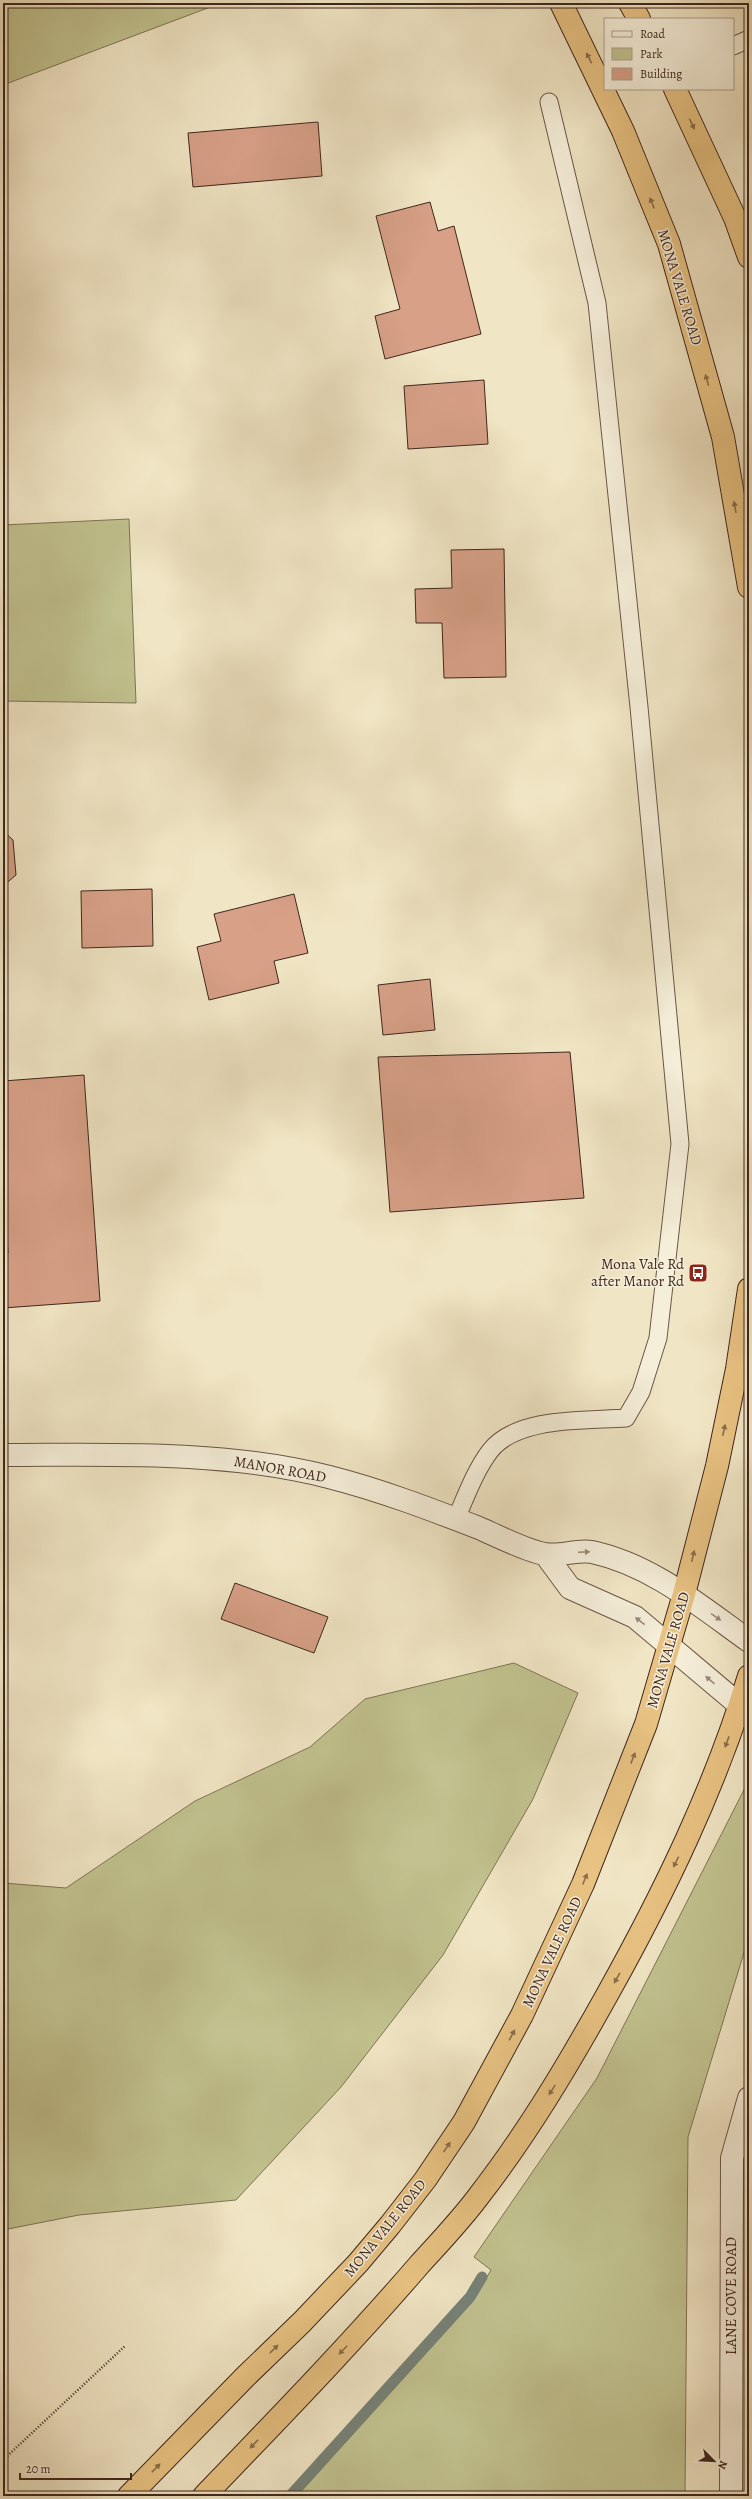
<svg xmlns="http://www.w3.org/2000/svg" width="752" height="2499" font-family="Alegreya,serif">
	<style>
		.green { fill: #c1c28f; stroke: #807456 }
		.lines { fill: none; stroke-linecap: round; stroke-linejoin: round }
		.stream { stroke: #768277; stroke-width: 11 }
		.building { fill: #d7a087; stroke: #3f271d }
		.service-casing { stroke: #6b5647; stroke-width: 19 }
		.tertiary-casing { stroke: #6b5647; stroke-width: 24 }
		.trunk-casing { stroke: #3f271d; stroke-width: 24 }
		.path { stroke: #3f271d; stroke-width: 2.5; stroke-dasharray: 1 2; stroke-linecap: butt }
		.service { stroke: #f5eed9; stroke-width: 17 }
		.tertiary { stroke: #f5eed9; stroke-width: 22 }
		.trunk { stroke: #e8c282; stroke-width: 22 }
		.oneway { fill: #8b6d4a }
		.oneway2 { fill: #9a8a7b }
		.labels { text-anchor: middle; stroke-width: 3; stroke-linejoin: round; paint-order: stroke }
		.street-label { font-size: 15px; fill: #3f271d; stroke: #f5eed9 }
		.poi-label { font-size: 15px; fill: #3f271d; stroke: #f5eed9; text-anchor: end }
	</style>
	<rect width="100%" height="100%" fill="#f0e5c4"/>
	<filter id="stains"><feTurbulence type="fractalNoise" baseFrequency=".005" numOctaves="4"/><feColorMatrix values="0 0 0 0 .2 0 0 0 0 .09 0 0 0 0 .02 0 0 0 .5 -.17"/></filter>
	<radialGradient id="worn" r=".72"><stop offset=".6" stop-color="#630" stop-opacity="0"/><stop offset="1" stop-color="#630" stop-opacity=".3"/></radialGradient>
	<path class="green" d="M 3,3 L 221,3 L 3,85 Z
		M 129,519 L 136,703 L 3,701 L 3,525 Z
		M 514,1663 L 578,1693 L 533,1799 L 443,1955 L 341,2087 L 236,2200 L 79,2215 L 3,2230 L 3,1883 L 66,1888 L 195,1801 L 310,1747 L 365,1699 Z
		M 748,1782 L 749,1936 L 688,2137 L 685,2496 L 297,2496 L 473,2301 L 491,2270 L 474,2257 L 597,2078 Z"/>
	<g class="lines">
		<path class="stream" d="M 290,2496 L 470,2297 L 482,2277"/>
	</g>
	<path class="building" d="M 318,122 L 322,176 L 193,187 L 188,133 Z
		M 430,202 L 438,231 L 454,226 L 481,334 L 385,359 L 375,316 L 400,309 L 376,216 Z
		M 484,380 L 488,444 L 408,449 L 404,386 Z
		M 504,549 L 506,677 L 444,678 L 442,623 L 416,623 L 415,589 L 452,588 L 451,550 Z
		M 3,831 L 13,840 L 16,875 L 3,886 Z
		M 152,889 L 153,946 L 82,948 L 81,891 Z
		M 294,894 L 308,953 L 274,961 L 279,983 L 209,1000 L 197,947 L 221,941 L 214,914 Z
		M 430,979 L 435,1030 L 383,1035 L 378,985 Z
		M 570,1052 L 584,1198 L 390,1212 L 378,1057 Z
		M 84,1075 L 100,1301 L 3,1308 L 3,1253 L 8,1253 L 3,1179 L 3,1081 Z
		M 235,1583 L 328,1617 L 314,1653 L 221,1619 Z"/>
	<g class="lines">
		<defs>
			<path id="service" d="M 733,46 L 749,39
				M 456,1519 C 466,1496 475,1471 490,1451 C 517,1416 587,1421 626,1418 L 641,1392 L 658,1338 L 680,1144 L 639,707 L 597,303 L 549,102"/>
			<path id="tertiary" d="M 3,1455 C 112,1455 222,1450 329,1477 C 380,1490 430,1509 479,1528 C 495,1535 529,1552 545,1554 C 560,1557 577,1549 592,1552 C 652,1565 700,1606 749,1641
				M 545,1554 L 570,1588 L 635,1617 L 749,1713
				M 731,2496 L 732,2158 L 749,2098"/>
			<path id="trunk" d="M 561,3 L 623,131 L 669,244 L 723,437 L 749,587
				M 630,3 L 639,19
				M 675,89 L 735,218 L 749,257
				M 129,2496 L 246,2376 L 302,2322 L 358,2263 L 390,2225 L 425,2180 L 464,2122 L 522,2015 L 583,1884 L 646,1724 L 684,1594 L 717,1466 L 737,1369 L 749,1289
				M 204,2496 C 277,2420 350,2345 419,2265 C 439,2243 460,2221 478,2197 C 527,2134 568,2065 607,1995 C 664,1893 715,1788 749,1676"/>
		</defs>
		<use href="#service" class="service-casing"/>
		<use href="#tertiary" class="tertiary-casing"/>
		<use href="#trunk" class="trunk-casing"/>
		<path class="path" d="M 3,2460 L 125,2346"/>
		<use href="#service" class="service"/>
		<use href="#tertiary" class="tertiary"/>
		<use href="#trunk" class="trunk"/>
	</g>
	<defs><path id="oneway-solid" d="M-6-.8H1V-3.2L6.5 0L1 3.2V.8H-6Z"/></defs>
	<g class="oneway">
		<use href="#oneway-solid" transform="translate(589 58) rotate(-116)"/>
		<use href="#oneway-solid" transform="translate(692 124) rotate(65)"/>
		<use href="#oneway-solid" transform="translate(652 203) rotate(-112)"/>
		<use href="#oneway-solid" transform="translate(707 380) rotate(-106)"/>
		<use href="#oneway-solid" transform="translate(735 507) rotate(-100)"/>
		<use href="#oneway-solid" transform="translate(724 1430) rotate(-78)"/>
		<use href="#oneway-solid" transform="translate(693 1556) rotate(-77)"/>
		<use href="#oneway-solid" transform="translate(727 1742) rotate(110)"/>
		<use href="#oneway-solid" transform="translate(633 1758) rotate(-69)"/>
		<use href="#oneway-solid" transform="translate(676 1862) rotate(116)"/>
		<use href="#oneway-solid" transform="translate(585 1879) rotate(-68)"/>
		<use href="#oneway-solid" transform="translate(617 1978) rotate(119)"/>
		<use href="#oneway-solid" transform="translate(512 2035) rotate(-62)"/>
		<use href="#oneway-solid" transform="translate(552 2090) rotate(122)"/>
		<use href="#oneway-solid" transform="translate(447 2147) rotate(-56)"/>
		<use href="#oneway-solid" transform="translate(274 2349) rotate(-44)"/>
		<use href="#oneway-solid" transform="translate(343 2350) rotate(134)"/>
		<use href="#oneway-solid" transform="translate(254 2444) rotate(134)"/>
		<use href="#oneway-solid" transform="translate(156 2468) rotate(-46)"/>
	</g>
	<g class="oneway2">
		<use href="#oneway-solid" transform="translate(584 1552) rotate(-3)"/>
		<use href="#oneway-solid" transform="translate(716 1617) rotate(35)"/>
		<use href="#oneway-solid" transform="translate(640 1621) rotate(-142)"/>
		<use href="#oneway-solid" transform="translate(710 1680) rotate(-139)"/>
	</g>
	<defs>
		<symbol id="bus-square" viewBox="-11 -11 22 22"><rect x="-9" y="-9" width="18" height="18" rx="4" fill="#8f2418" stroke="#f5eed9"/><path d="M-5-6H5V4H4V6H2V4H-2V6H-4V4H-5ZM-3.5-4V0h7V-4ZM-3.5 1.2v1.5H-2V1.2ZM2 1.2v1.5H3.5V1.2Z" fill="#fff"/></symbol>
	</defs>
	<g fill-rule="evenodd">
		<use href="#bus-square" x="687" y="1262" width="22" height="22"/>
	</g>
	<g class="labels">
		<g class="street-label">
			<text transform="translate(680 287) rotate(73)" y="5">MONA VALE ROAD</text>
			<text transform="translate(280 1469) rotate(10)" y="5">MANOR ROAD</text>
			<text transform="translate(668 1650) rotate(-74)" y="5">MONA VALE ROAD</text>
			<text transform="translate(552 1952) rotate(-65)" y="5">MONA VALE ROAD</text>
			<text transform="translate(385 2228) rotate(-51)" y="5">MONA VALE ROAD</text>
			<text transform="translate(731 2296) rotate(-90)" y="5">LANE COVE ROAD</text>
		</g>
		<g class="poi-label">
			<text x="684" y="1269">Mona Vale Rd<tspan x="684" dy="17">after Manor Rd</tspan></text>
		</g>
	</g>
	<rect width="752" height="2499" fill="none" stroke="#f0e5c4" stroke-width="16"/>
	<rect x="4" y="4" width="744" height="2491" fill="none" stroke="#3f271d" stroke-width="2"/>
	<rect x="8" y="8" width="736" height="2483" fill="none" stroke="#3f271d"/>
	<rect x="604" y="18" width="130" height="72" fill="#f5eed9" stroke="#ac9e8e"/>
	<rect x="612" y="31" width="20" height="6" fill="#f5eed9" stroke="#ac9e8e"/>
	<text x="640" y="38" font-size="12" fill="#3f271d">Road</text>
	<rect x="612" y="48" width="20" height="12" fill="#c1c28f" stroke="#ac9e8e"/>
	<text x="640" y="58" font-size="12" fill="#3f271d">Park</text>
	<rect x="612" y="68" width="20" height="12" fill="#d7a087" stroke="#ac9e8e"/>
	<text x="640" y="78" font-size="12" fill="#3f271d">Building</text>
	<g transform="translate(714 2461) rotate(114)" stroke="#f5eed9" stroke-width="3" paint-order="stroke">
	<path d="M0-3L7 15L0 10L-7 15Z" fill="#3f271d"/>
	<text y="-6" font-size="11" font-weight="bold" text-anchor="middle" fill="#3f271d">N</text>
	</g>
	<path d="M20 2473v6h111v-6" fill="none" stroke="#3f271d" stroke-width="2"/>
	<text x="26" y="2473" font-size="12" fill="#3f271d" stroke="#f5eed9" stroke-width="3" paint-order="stroke">20 m</text>
	<rect width="100%" height="100%" filter="url(#stains)"/>
	<rect width="100%" height="100%" fill="url(#worn)"/>
</svg>
